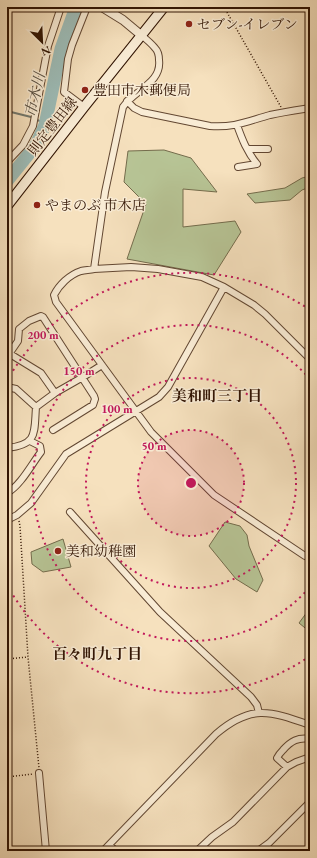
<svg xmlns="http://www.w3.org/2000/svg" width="317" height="858" font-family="'EB Garamond','Noto Serif JP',serif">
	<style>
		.green { fill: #b7c495; stroke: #746c4c }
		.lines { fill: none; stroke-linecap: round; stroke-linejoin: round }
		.stream { stroke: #72796f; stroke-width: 2 }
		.river { stroke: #9dbcb7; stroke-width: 13 }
		.minor-casing { stroke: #624732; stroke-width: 8 }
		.tertiary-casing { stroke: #624732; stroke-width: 10 }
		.secondary-casing { stroke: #311403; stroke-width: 11 }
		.path { stroke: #311403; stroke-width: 1.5; stroke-dasharray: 1 2; stroke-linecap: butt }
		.minor { stroke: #f9ecd5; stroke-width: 6 }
		.tertiary { stroke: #f9ecd5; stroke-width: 8 }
		.secondary { stroke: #f9ecd5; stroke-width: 9 }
		.ring { fill: none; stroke: #c2185b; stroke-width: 2; stroke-dasharray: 2 4 }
		.poi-dot { fill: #8f2418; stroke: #f9ecd5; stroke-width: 1.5 }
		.labels { text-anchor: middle; stroke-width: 3; stroke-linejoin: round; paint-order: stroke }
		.poi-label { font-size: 14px; fill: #311403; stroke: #f9ecd5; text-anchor: start }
		.street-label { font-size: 14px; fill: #311403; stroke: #f9ecd5 }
		.water-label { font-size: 15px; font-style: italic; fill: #574f42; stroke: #f9ecd5 }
		.neighbourhood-label { font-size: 15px; font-weight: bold; fill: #311403; stroke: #f9ecd5 }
		.centre { fill: #c2185b; stroke: #f9ecd5; stroke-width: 2 }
		.ring-label { font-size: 12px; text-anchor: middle; font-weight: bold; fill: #c2185b; stroke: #f9ecd5; stroke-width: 3; stroke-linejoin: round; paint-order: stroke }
	</style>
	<rect width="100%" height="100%" fill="#f6e1be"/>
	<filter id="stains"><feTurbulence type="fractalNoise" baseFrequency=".005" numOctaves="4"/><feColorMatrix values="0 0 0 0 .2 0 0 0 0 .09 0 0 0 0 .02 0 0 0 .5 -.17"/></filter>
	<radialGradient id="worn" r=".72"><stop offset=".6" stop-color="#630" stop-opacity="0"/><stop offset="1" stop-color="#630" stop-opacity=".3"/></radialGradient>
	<path class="green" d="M 164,150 L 191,158 L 217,192 L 183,189 L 183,227 L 235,221 L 241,232 L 214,275 L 127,259 L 146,204 L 124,182 L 128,151 Z
		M 310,176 L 310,187 L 302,190 L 290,200 L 255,203 L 247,194 L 285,188 L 302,178 Z
		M 225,522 L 240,526 L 247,535 L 249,546 L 263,580 L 257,592 L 236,579 L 209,546 Z
		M 63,539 L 71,567 L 43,572 L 32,564 L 31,552 Z
		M 310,608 L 310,632 L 299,623 Z"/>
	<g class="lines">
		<path class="stream" d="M 7,111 L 35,118 L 45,125"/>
		<path class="river" d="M 7,181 L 36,145 L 45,125 L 55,77 L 61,49 L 76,7"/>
		<defs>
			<path id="minor" d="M 141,35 C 146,39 151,43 155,48 C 158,51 159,56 159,60 C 162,83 134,90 123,107 L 105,192 L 94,269 C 90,270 85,270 81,271 C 69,275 59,285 54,295 L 56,302 L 151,432 L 214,495 L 305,556 L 310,557
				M 127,101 L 134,108 L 142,112 L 210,126 C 234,128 248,121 270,115 C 283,112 297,110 310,108
				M 84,107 L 64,92 L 68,59 L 72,45 L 87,7
				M 237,125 C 242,139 247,152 257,164 L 238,167
				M 248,149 L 268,149
				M 7,162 L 23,145 L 33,126 L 48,46 L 61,7
				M 94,269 L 131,267 L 158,269 L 202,277 L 224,287 L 254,305 L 265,314 L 310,359
				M 10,354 L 41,373 L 55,393
				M 7,357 L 18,341 L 19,329 L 29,321 L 41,316 L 43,317 L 94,396 L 95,399 L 93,405 L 53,430
				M 7,387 L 16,389 L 36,407
				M 7,448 C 38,445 34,433 36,407 L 55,393 L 83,377 L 102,365
				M 7,493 C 21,485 31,465 41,452 L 40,446 L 30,441
				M 70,512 L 160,612 L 251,697 L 257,705 L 259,713
				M 7,520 L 17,515 L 31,503 L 66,454 L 159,397 L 168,387 L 224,287
				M 287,767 L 277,758 C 279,754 281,752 283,750 C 291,741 298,737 310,739
				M 39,773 L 46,851
				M 109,845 L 116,851
				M 103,851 L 216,734 C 251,704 270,711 310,725
				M 197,851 L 212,837 L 233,822 L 287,767 L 296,762 L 310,757
				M 258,851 L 269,843 L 310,802"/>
			<path id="tertiary" d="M 102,7 L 123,20 L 141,35"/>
			<path id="secondary" d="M 7,206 L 84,107 L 164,7"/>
		</defs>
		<use href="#minor" class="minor-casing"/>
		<use href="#tertiary" class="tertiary-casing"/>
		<use href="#secondary" class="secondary-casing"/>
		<path class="path" d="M 224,7 L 281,107
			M 19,521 L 20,526 L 28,657 L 39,768
			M 7,659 L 28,657
			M 7,777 L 33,774"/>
		<use href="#minor" class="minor"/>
		<use href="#tertiary" class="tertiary"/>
		<use href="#secondary" class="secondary"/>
	</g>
	<circle cx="191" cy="483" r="53" fill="#c2185b" fill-opacity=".12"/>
	<g class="ring">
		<circle cx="191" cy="483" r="53"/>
		<circle cx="191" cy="483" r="105"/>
		<path d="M309 588A158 158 0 1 1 309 378"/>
		<path d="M310 656A210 210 0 0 1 7 585M7 381A210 210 0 0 1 310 310"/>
	</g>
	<g class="poi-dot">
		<circle cx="189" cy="24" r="4"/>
		<circle cx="85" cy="90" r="4"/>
		<circle cx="37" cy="205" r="4"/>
		<circle cx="58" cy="551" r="4"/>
	</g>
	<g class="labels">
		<g class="poi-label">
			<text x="197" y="29">セブン-イレブン</text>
			<text x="93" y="95">豊田市木郵便局</text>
			<text x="45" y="210">やまのぶ 市木店</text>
			<text x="66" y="556">美和幼稚園</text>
		</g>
		<g class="street-label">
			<text transform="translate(52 126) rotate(-52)" y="5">則定豊田線</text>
		</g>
		<g class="water-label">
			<text transform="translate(35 95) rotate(-77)" y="5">市木川</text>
		</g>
		<g class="neighbourhood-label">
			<text x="217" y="401">美和町三丁目</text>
			<text x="97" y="659">百々町九丁目</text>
		</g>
	</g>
	<circle cx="191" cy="483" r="6" class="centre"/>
	<g class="ring-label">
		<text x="43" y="339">200 m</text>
		<text x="79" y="375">150 m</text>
		<text x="117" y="413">100 m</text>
		<text x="154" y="450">50 m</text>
	</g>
	<rect width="317" height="858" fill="none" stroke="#f6e1be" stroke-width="24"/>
	<rect x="8" y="8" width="301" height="842" fill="none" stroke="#311403" stroke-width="2"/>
	<rect x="12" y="12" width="293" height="834" fill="none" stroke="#311403"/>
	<g transform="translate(42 42) rotate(156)" stroke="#f9ecd5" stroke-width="3" paint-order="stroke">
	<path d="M0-3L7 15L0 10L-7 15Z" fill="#311403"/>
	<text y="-6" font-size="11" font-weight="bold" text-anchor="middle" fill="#311403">N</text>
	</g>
	<rect width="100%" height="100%" filter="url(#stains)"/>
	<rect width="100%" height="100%" fill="url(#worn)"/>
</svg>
